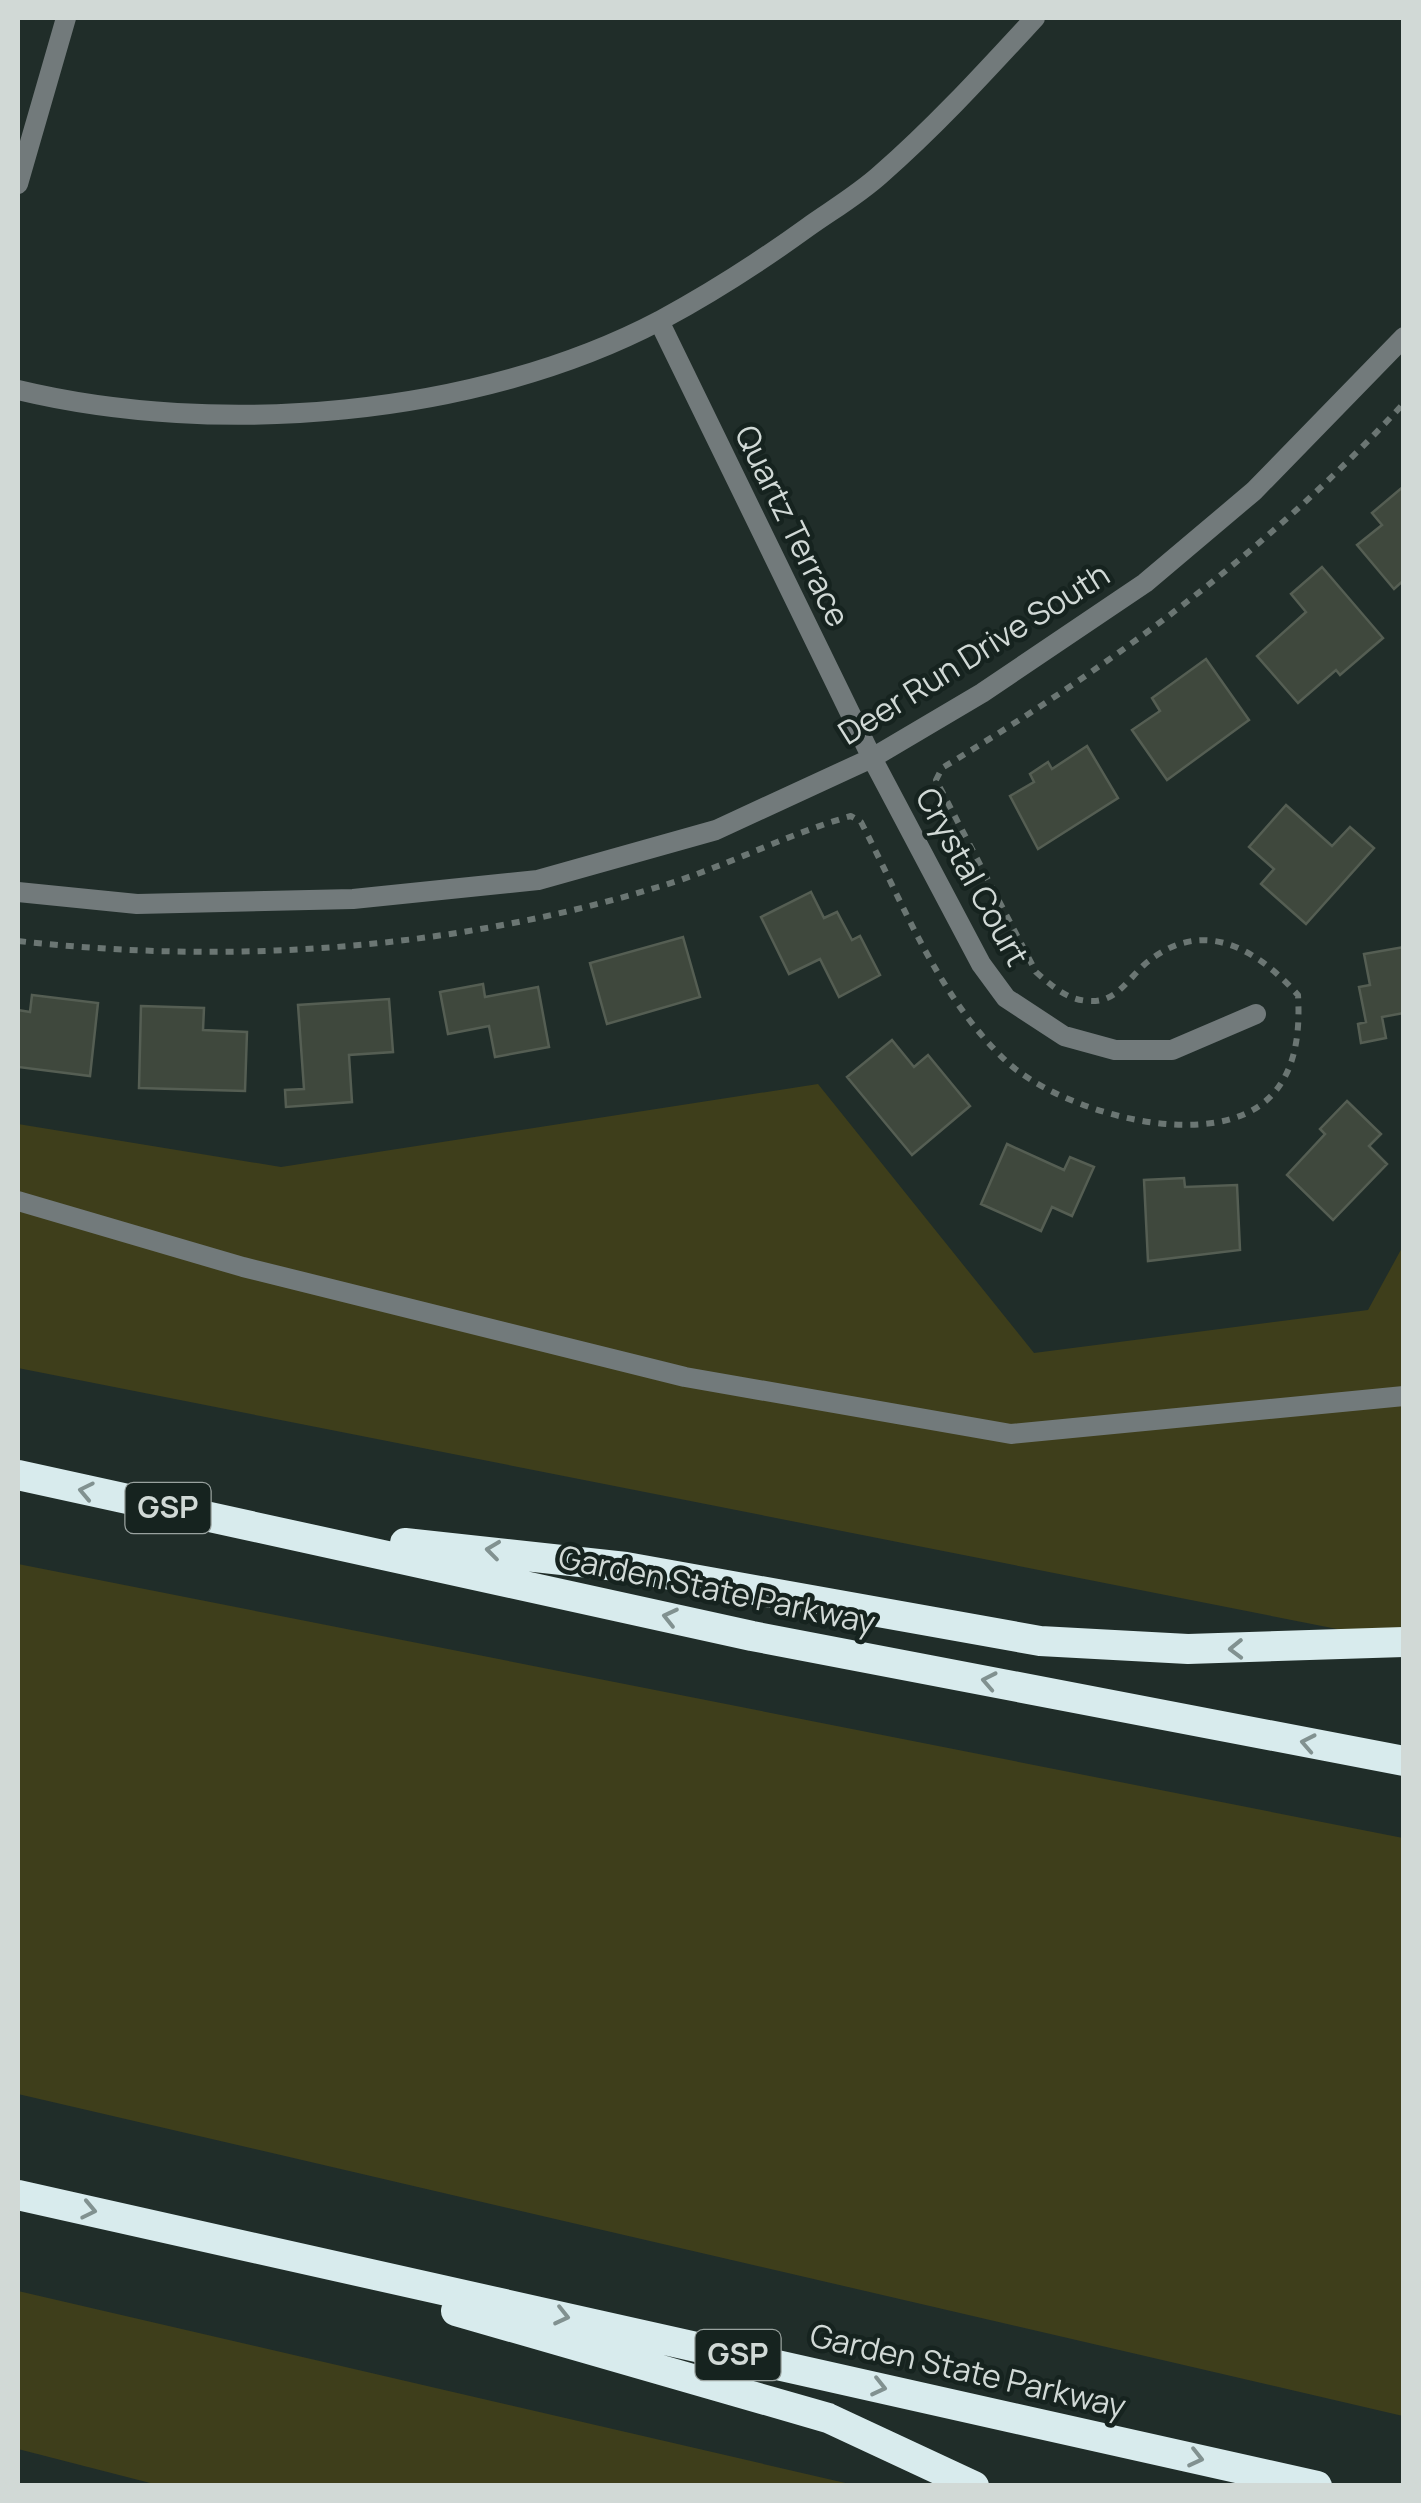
<svg xmlns="http://www.w3.org/2000/svg" width="1421" height="2503" font-family="Manrope,sans-serif">
	<style>
		.green { fill: #3e3e1b }
		.building { fill: #3f483d; stroke: #555e53; stroke-width: 2.5 }
		.lines { fill: none; stroke-linecap: round; stroke-linejoin: round }
		.path { stroke: #6b7673; stroke-width: 6; stroke-dasharray: 8 8; stroke-linecap: butt }
		.lane { stroke: #727a7b; stroke-width: 20 }
		.street { stroke: #727a7b; stroke-width: 20 }
		.highway { stroke: #d8ebed; stroke-width: 30 }
		.oneway { stroke: #819190 }
		.labels { text-anchor: middle; stroke-width: 9; stroke-linejoin: round; paint-order: stroke }
		.shield { fill: #16231f; stroke: #99a29f; stroke-width: 2.5 }
		.shield-label { font-size: 30px; font-weight: bold; fill: #d1d9d6 }
		.street-label { font-size: 32px; fill: #d1d9d6; stroke: #16231f }
	</style>
	<rect width="100%" height="100%" fill="#202d29"/>
	<path class="green" d="M 818,1084 L 1034,1353 L 1368,1310 L 1403,1246 L 1403,1642 L 18,1368 L 18,1124 L 281,1167 Z
		M 18,1564 L 1403,1838 L 1403,2416 L 18,2094 Z
		M 18,2291 L 854,2485 L 158,2485 L 18,2449 Z"/>
	<path class="building" d="M 1404,486 L 1404,580 L 1394,589 L 1357,545 L 1382,525 L 1372,513 Z
		M 1322,567 L 1383,638 L 1340,675 L 1336,670 L 1298,703 L 1257,656 L 1306,612 L 1291,594 Z
		M 1206,659 L 1249,720 L 1167,780 L 1132,730 L 1160,711 L 1152,698 Z
		M 1087,746 L 1118,798 L 1038,849 L 1010,796 L 1034,782 L 1030,774 L 1048,762 L 1052,769 Z
		M 1286,805 L 1332,846 L 1350,827 L 1374,848 L 1306,924 L 1261,884 L 1274,869 L 1249,847 Z
		M 811,892 L 824,918 L 837,912 L 852,940 L 860,936 L 880,975 L 839,997 L 820,959 L 789,974 L 761,917 Z
		M 683,937 L 700,997 L 607,1024 L 590,963 Z
		M 1404,947 L 1404,1013 L 1382,1017 L 1386,1038 L 1361,1043 L 1358,1024 L 1366,1022 L 1359,987 L 1370,985 L 1364,954 Z
		M 483,984 L 485,997 L 538,987 L 549,1047 L 495,1057 L 489,1026 L 448,1034 L 440,992 Z
		M 32,995 L 98,1003 L 90,1076 L 18,1067 L 18,1010 L 30,1012 Z
		M 389,999 L 393,1052 L 349,1055 L 352,1102 L 286,1107 L 285,1090 L 304,1089 L 298,1005 Z
		M 141,1006 L 204,1008 L 203,1030 L 247,1032 L 245,1091 L 139,1088 Z
		M 892,1040 L 914,1067 L 928,1055 L 970,1106 L 912,1155 L 847,1077 Z
		M 1347,1101 L 1381,1134 L 1369,1146 L 1387,1164 L 1333,1220 L 1287,1175 L 1325,1134 L 1320,1129 Z
		M 1007,1144 L 1064,1170 L 1070,1157 L 1094,1167 L 1072,1216 L 1052,1207 L 1041,1231 L 981,1204 Z
		M 1184,1178 L 1185,1187 L 1237,1185 L 1240,1250 L 1148,1261 L 1144,1180 Z"/>
	<g class="lines">
		<path class="path" d="M 18,941 C 232,965 451,950 658,887 C 723,868 787,834 851,816 L 861,822 C 904,905 937,995 1006,1061 C 1059,1111 1214,1157 1272,1095 C 1297,1068 1300,1029 1298,995 C 1256,948 1202,916 1145,964 C 1128,979 1116,1003 1089,1001 C 1067,1000 1052,986 1036,972 L 936,780 L 942,768 C 1113,665 1268,551 1404,403"/>
		<path class="lane" d="M 18,1201 L 243,1267 L 685,1377 L 1011,1434 L 1404,1396"/>
		<path class="street" d="M 18,184 L 66,18
			M 659,321 L 872,758 L 981,964 L 1006,998 L 1064,1036 L 1115,1050 L 1172,1050 L 1256,1014
			M 18,390 C 218,438 477,417 661,320 C 711,293 761,261 808,227 C 832,210 859,194 881,174 C 936,126 986,71 1035,18
			M 18,892 L 137,904 L 353,899 L 538,880 L 716,830 L 872,758 L 982,693 L 1145,583 L 1254,491 L 1404,337"/>
		<path class="highway" d="M 18,1475 L 752,1636 L 1404,1761
			M 405,1543 L 626,1567 L 1040,1641 L 1188,1649 L 1404,1642
			M 18,2195 L 1317,2486
			M 456,2311 L 828,2418 L 974,2486"/>
	</g>
	<defs><path id="oneway-chevron" d="M-2-3.5L2.5 0L-2 3.5" fill="none" stroke-width="1.6" stroke-linecap="round" stroke-linejoin="round" transform="scale(2.5)"/></defs>
	<g class="oneway">
		<use href="#oneway-chevron" transform="translate(86 1491) rotate(-168)"/>
		<use href="#oneway-chevron" transform="translate(493 1550) rotate(-173)"/>
		<use href="#oneway-chevron" transform="translate(670 1617) rotate(-167)"/>
		<use href="#oneway-chevron" transform="translate(1236 1649) rotate(179)"/>
		<use href="#oneway-chevron" transform="translate(989 1681) rotate(-169)"/>
		<use href="#oneway-chevron" transform="translate(1308 1743) rotate(-169)"/>
		<use href="#oneway-chevron" transform="translate(89 2210) rotate(12)"/>
		<use href="#oneway-chevron" transform="translate(562 2316) rotate(13)"/>
		<use href="#oneway-chevron" transform="translate(879 2387) rotate(13)"/>
		<use href="#oneway-chevron" transform="translate(1196 2458) rotate(13)"/>
	</g>
	<g class="labels">
		<g class="shield">
			<rect x="125.5" y="1483" width="85" height="50" rx="8"/>
			<rect x="695.5" y="2330" width="85" height="50" rx="8"/>
		</g>
		<g class="shield-label">
			<text x="168" y="1518">GSP</text>
			<text x="738" y="2365">GSP</text>
		</g>
		<g class="street-label">
			<text transform="translate(792 526) rotate(64)" y="11">Quartz Terrace</text>
			<text transform="translate(974 654) rotate(-32)" y="11">Deer Run Drive South</text>
			<text transform="translate(972 877) rotate(61)" y="11">Crystal Court</text>
			<text transform="translate(717 1590) rotate(12)" y="11">Garden State Parkway</text>
			<text transform="translate(968 2371) rotate(13)" y="11">Garden State Parkway</text>
		</g>
	</g>
	<rect width="1421" height="2503" fill="none" stroke="#d1d9d6" stroke-width="40"/>
</svg>
